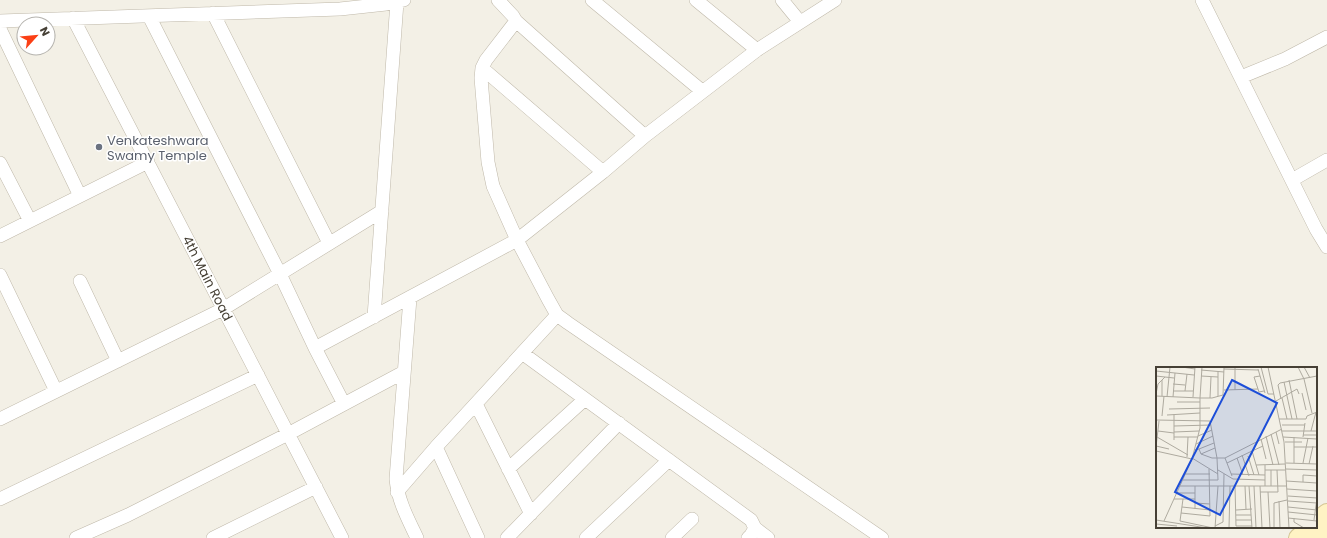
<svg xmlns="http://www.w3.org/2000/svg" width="1327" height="538" font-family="Poppins,sans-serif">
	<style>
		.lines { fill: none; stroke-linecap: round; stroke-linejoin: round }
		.street-casing { stroke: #bfb8a9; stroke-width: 14 }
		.secondary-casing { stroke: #d4c595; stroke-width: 20 }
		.street { stroke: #fff; stroke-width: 13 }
		.secondary { stroke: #fff3c4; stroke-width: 18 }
		.worship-dot { fill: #6b7280; stroke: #fff; stroke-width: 1.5 }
		.labels { text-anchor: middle; stroke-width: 3; stroke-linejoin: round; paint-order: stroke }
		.worship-label { font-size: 13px; fill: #5b616d; stroke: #fff; text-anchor: start }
		.street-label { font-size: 13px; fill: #464035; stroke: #fff }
		.inset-road { fill: none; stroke: #aeaa9f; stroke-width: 1 }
		.view { fill: #1d4ed8; fill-opacity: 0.15; stroke: #1d4ed8; stroke-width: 2 }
		.inset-edge { fill: none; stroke: #464035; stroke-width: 2 }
	</style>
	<rect width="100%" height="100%" fill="#f3f0e6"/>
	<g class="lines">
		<defs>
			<path id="street" d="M 498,0 L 513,16 L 516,21 L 486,60 L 482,68 L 481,78 L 488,162 L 493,186 L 517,240 L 548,299 L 557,315 L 568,323 L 882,538
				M 592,0 L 702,91
				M 696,0 L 757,50
				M 782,0 L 800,22
				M 1202,0 L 1316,229 L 1327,247
				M 213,13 L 329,243
				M 149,16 L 280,274 L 315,348 L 344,404
				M 73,18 L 342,538
				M 0,21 L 340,9 L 386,4 L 404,0
				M 516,21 L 645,136
				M 0,29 L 80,196
				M 482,68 L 603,172
				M 1241,77 L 1285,59 L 1327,37
				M 0,163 L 30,221
				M 1292,180 L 1327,160
				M 0,236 L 148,162
				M 0,275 L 56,391
				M 80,281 L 118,361
				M 410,298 L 396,479 C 398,501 408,519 417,538
				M 374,317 L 397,2
				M 315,348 L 517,240 L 603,172 L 645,136 L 757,50 L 835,0
				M 522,353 L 751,520 L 755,528 L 751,535 L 748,538
				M 476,404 L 531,514
				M 0,419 L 223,309 L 382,211
				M 436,447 L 478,538
				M 508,469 L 585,399
				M 397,492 L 436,447 L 557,315
				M 0,499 L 258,375
				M 755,528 L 768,538
				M 76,538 L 128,515 L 288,434 L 404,372
				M 213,538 L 316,487
				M 507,538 L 619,423
				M 586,538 L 669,460
				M 672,538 L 692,519"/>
			<path id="secondary" d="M 1316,522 L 1327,513
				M 1298,538 L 1311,527
				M 1317,538 L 1327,530"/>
		</defs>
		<use href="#street" class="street-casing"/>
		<use href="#secondary" class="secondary-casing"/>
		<use href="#street" class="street"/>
		<use href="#secondary" class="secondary"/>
	</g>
	<circle class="worship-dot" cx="99" cy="147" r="4"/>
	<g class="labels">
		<g class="worship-label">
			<text x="107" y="145">Venkateshwara<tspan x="107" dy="15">Swamy Temple</tspan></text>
		</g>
		<g class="street-label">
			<text transform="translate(208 278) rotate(63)" y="5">4th Main Road</text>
		</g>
	</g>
	<g transform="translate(1156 367)">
		<rect width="161" height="161" fill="#f3f0e6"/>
		<path class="inset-road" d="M 26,0 L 39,2M 46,0 L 44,31 L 56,31 L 67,28 L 68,0M 105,0 L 112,27 L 118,27M 112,0 L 128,75 L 133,161M 142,0 L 148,12 L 156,46M 148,0 L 154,11M 68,2 L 102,3M 102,2 L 109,26M 45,3 L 68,5M 0,4 L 38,8M 0,9 L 18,11M 45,9 L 62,10M 104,9 L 98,10 L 103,25 L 108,24M 133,13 L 141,52M 128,15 L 136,52M 17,17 L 29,18M 68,23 L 102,22M 79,23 L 79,0M 17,24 L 37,24M 29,24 L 31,7M 146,26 L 150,43M 0,27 L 2,17 L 9,10M 0,29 L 44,31 L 44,61 L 36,92 L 8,154M 6,29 L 6,13M 62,29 L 62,4M 11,30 L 14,0M 17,30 L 19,6M 37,30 L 39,0M 54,31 L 55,10M 126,31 L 131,52M 125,32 L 122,18 L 124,16 L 161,9M 120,34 L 141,22 L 143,27M 21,35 L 44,35M 13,42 L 54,41M 11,48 L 44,46M 6,49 L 8,29M 123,52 L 150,52 L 151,49 L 161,45M 0,53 L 54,54 L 61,91 L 62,113M 126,58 L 149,58M 18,59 L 55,58M 2,64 L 18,66M 126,64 L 161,64M 155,64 L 160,45M 18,65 L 43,64M 120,65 L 123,77M 115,67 L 123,98M 147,68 L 161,68M 42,69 L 56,63M 110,69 L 117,98M 1,70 L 32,88M 18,70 L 42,70M 127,70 L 161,72M 147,70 L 149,56M 105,72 L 110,92M 18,73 L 18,47M 129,75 L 146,75M 40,77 L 57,69M 0,79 L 13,82M 0,80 L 3,54M 138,80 L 161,80M 43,82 L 58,76M 38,83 L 43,82 L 45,87 L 56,91 L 69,91 L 126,62M 0,84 L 36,92M 96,84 L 107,79M 45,87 L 59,81M 86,88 L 93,109M 92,89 L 98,108M 31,90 L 32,70M 36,91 L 62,107M 69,91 L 76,109M 81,91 L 87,108M 71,96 L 96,84 L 103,108M 130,96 L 161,97M 138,96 L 138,70M 147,96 L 152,71M 153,97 L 157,79M 100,98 L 129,97M 109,98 L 109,119M 130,102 L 161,103M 62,103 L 77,112 L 109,113M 109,103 L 129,103M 115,103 L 115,119M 29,107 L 54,107M 75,107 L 109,108M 27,113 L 62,113M 130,114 L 161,116M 147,115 L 147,108 L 161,109M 23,119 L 131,119M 79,119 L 80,159 L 96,159M 89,119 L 90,142M 93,119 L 96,161M 98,119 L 100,161M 104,119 L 106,161M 131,122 L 161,124M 104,125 L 122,125 L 121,103M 112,125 L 114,161M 20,126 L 39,126M 132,129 L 161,131M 18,132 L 39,132M 123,134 L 124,161M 132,134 L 161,136M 39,136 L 54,137M 26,140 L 54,143M 132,140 L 161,143M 39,142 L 39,119M 80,143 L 96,142M 132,145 L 161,148M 25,146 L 54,149 L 53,102M 80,148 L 95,148M 132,151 L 161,154M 138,151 L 138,155 L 148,161M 0,153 L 51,161M 80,153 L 95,153M 158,153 L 161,131M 24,154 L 57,161M 24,154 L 27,132M 0,157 L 21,159M 59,159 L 67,155 L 68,107M 59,161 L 62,119M 73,161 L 74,119M 118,161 L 118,136 L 131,133"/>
		<path class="view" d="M 76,13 L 121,36 L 64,148 L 19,125 Z"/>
		<rect width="161" height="161" class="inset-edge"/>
	</g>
	<g transform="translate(36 36) rotate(63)"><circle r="19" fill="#ffffff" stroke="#b5b3ae"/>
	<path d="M0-3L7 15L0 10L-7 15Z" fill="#fb3f15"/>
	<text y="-6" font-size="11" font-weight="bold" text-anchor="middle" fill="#464035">N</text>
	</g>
</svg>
